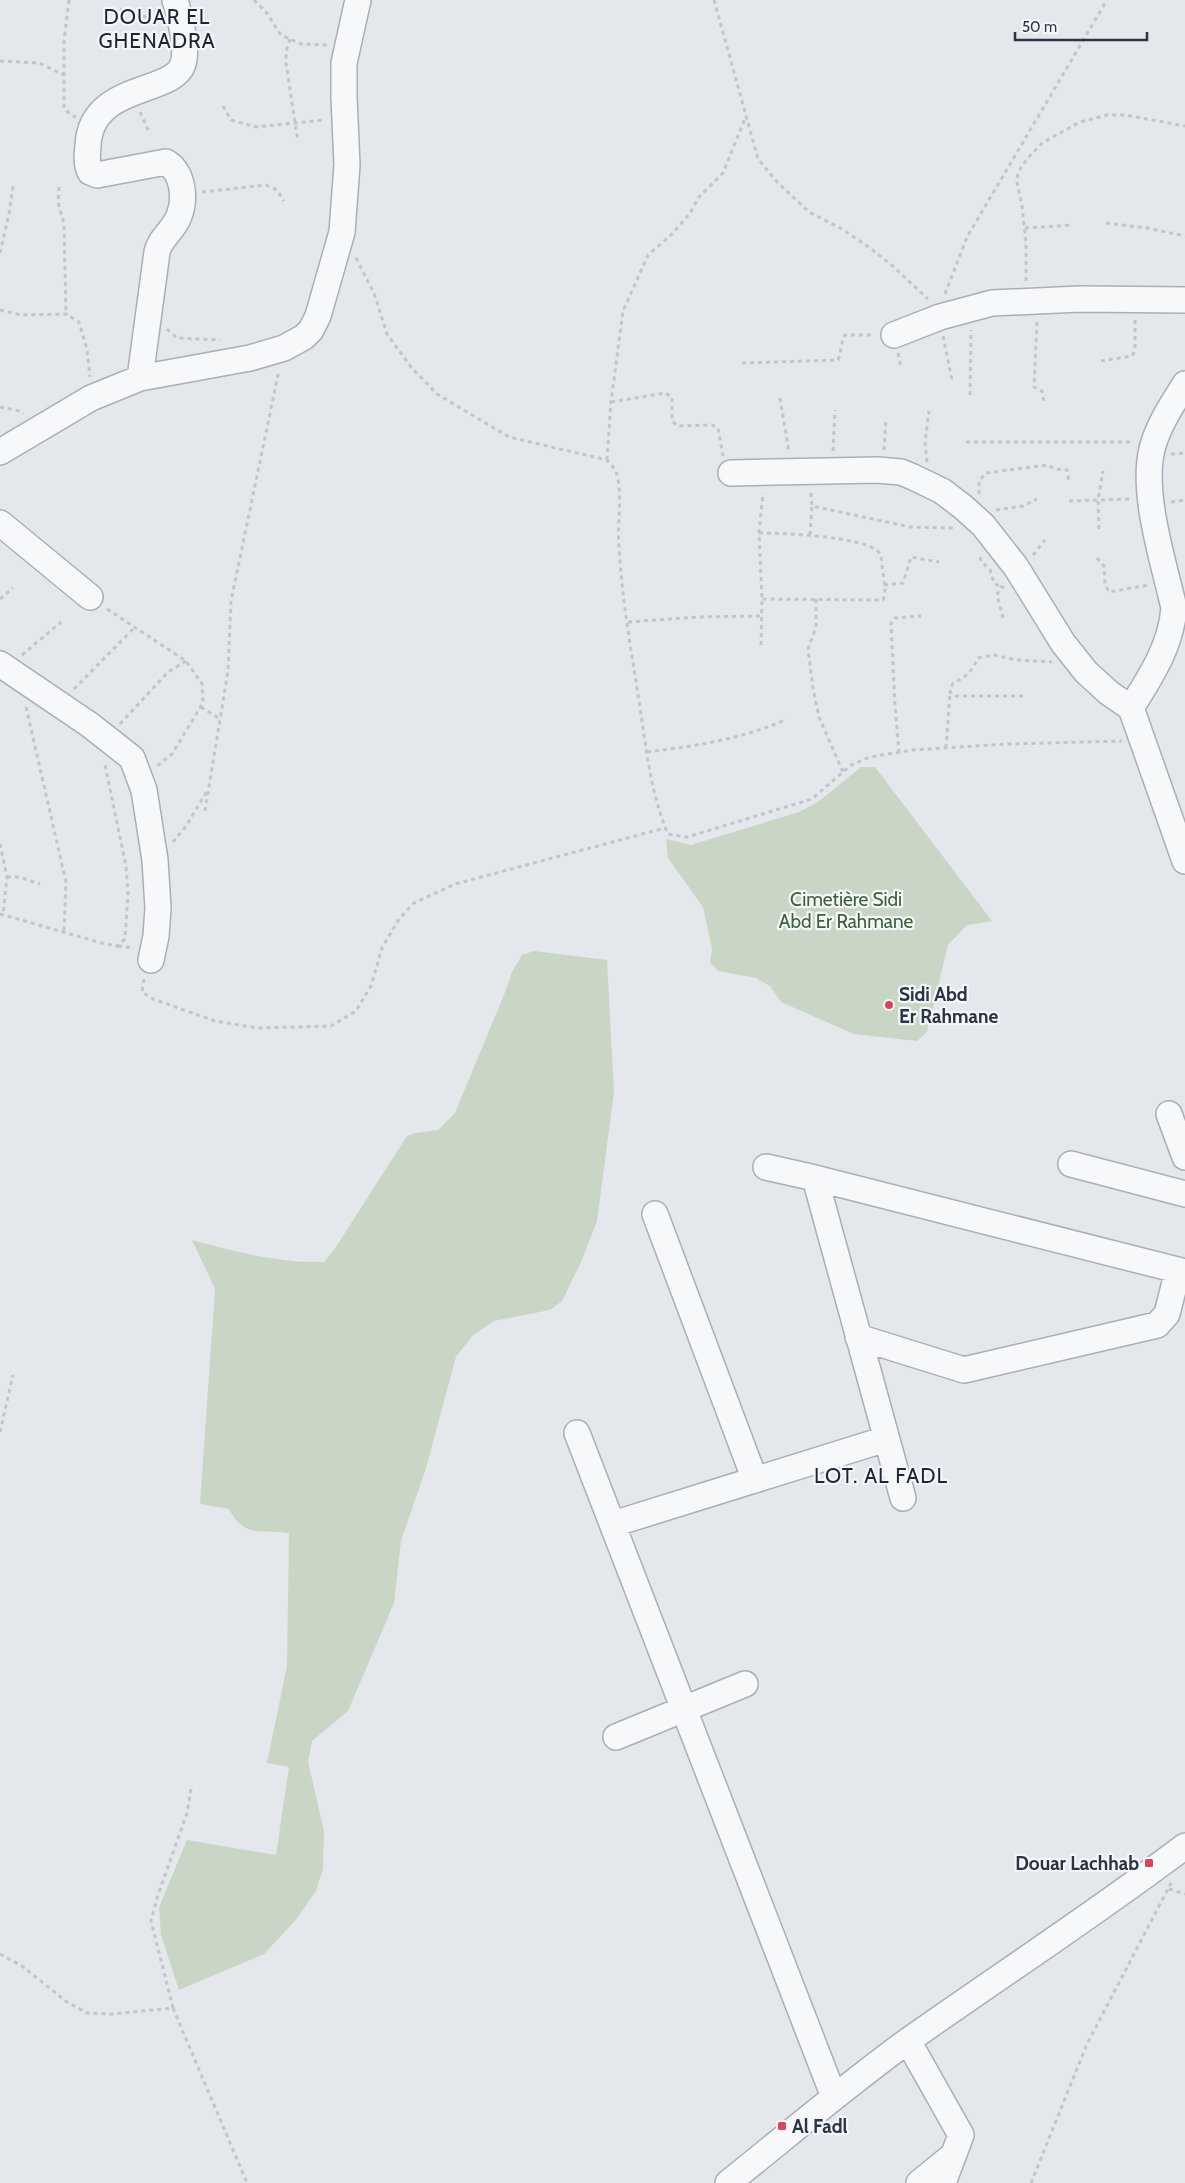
<svg xmlns="http://www.w3.org/2000/svg" width="1185" height="2183" font-family="Cabin,sans-serif">
	<style>
		.green { fill: #c9d6c5 }
		.lines { fill: none; stroke-linecap: round; stroke-linejoin: round }
		.minor-casing { stroke: #a9aeb7; stroke-width: 28 }
		.path { stroke: #c2c5cb; stroke-width: 3; stroke-dasharray: 4 4; stroke-linecap: butt }
		.minor { stroke: #f7f8fa; stroke-width: 25 }
		.poi-dot { fill: #d1495b; stroke: #f4f6f9; stroke-width: 2 }
		.labels { text-anchor: middle; stroke-width: 4.5; stroke-linejoin: round; paint-order: stroke }
		.park-label { font-size: 19px; fill: #3f6138; stroke: #f4f6f9 }
		.poi-label { font-size: 19px; font-weight: bold; fill: #2b3445; stroke: #f4f6f9; text-anchor: start }
		.quarter-label { font-size: 21px; letter-spacing: 1px; fill: #1d2536; stroke: #f4f6f9 }
	</style>
	<rect width="100%" height="100%" fill="#e4e7ec"/>
	<path class="green" d="M 861,767 L 875,767 L 992,921 L 967,925 L 948,945 L 927,1032 L 917,1041 L 854,1034 L 781,1002 L 770,986 L 756,978 L 718,971 L 710,962 L 712,949 L 703,907 L 668,858 L 666,839 L 691,845 L 799,812 L 818,802 Z
		M 534,951 L 607,960 L 614,1092 L 597,1221 L 581,1262 L 562,1301 L 550,1310 L 494,1321 L 472,1336 L 456,1357 L 426,1468 L 401,1541 L 394,1603 L 348,1711 L 312,1741 L 308,1762 L 324,1831 L 323,1869 L 316,1891 L 295,1921 L 264,1954 L 179,1990 L 161,1935 L 159,1907 L 187,1840 L 276,1855 L 289,1767 L 267,1763 L 287,1666 L 289,1533 C 260,1529 245,1539 229,1509 L 200,1504 L 215,1289 L 192,1240 C 236,1252 279,1263 324,1262 L 334,1250 L 407,1136 L 415,1133 L 438,1130 L 455,1113 L 504,995 L 512,972 L 522,955 Z"/>
	<g class="lines">
		<defs>
			<path id="minor" d="M 894,335 L 940,317 L 992,303 L 1080,299 L 1185,300
				M 140,378 L 157,252 C 160,238 174,230 179,216 C 186,198 183,172 166,162 L 97,175 L 90,172 C 86,163 87,155 88,146 C 90,83 173,95 183,64 C 188,48 180,17 175,0
				M 1185,384 C 1172,405 1158,425 1152,449 C 1141,494 1164,563 1174,608 C 1171,646 1151,676 1131,708 L 1185,861
				M 0,452 L 91,398 L 140,378 L 250,358 L 284,348 L 304,337 L 311,330 L 318,316 L 342,232 L 347,165 L 344,97 L 344,63 L 358,0
				M 731,473 L 877,470 L 901,472 L 913,477 L 942,491 L 963,507 L 983,525 L 1016,567 L 1063,643 L 1086,672 L 1109,693 L 1131,708
				M 0,523 L 90,597
				M 0,664 L 90,725 L 132,758 L 144,790 L 155,860 L 158,908 L 156,936 L 151,960
				M 1169,1114 L 1185,1157
				M 1071,1164 L 1185,1194
				M 766,1167 L 815,1178 L 903,1498
				M 815,1178 L 1185,1272
				M 655,1214 L 755,1480
				M 858,1337 L 964,1370 L 1157,1325 L 1167,1314 L 1178,1270
				M 577,1433 L 834,2097
				M 613,1524 L 886,1439
				M 616,1737 L 745,1684
				M 908,2041 L 961,2135 L 943,2183
				M 728,2183 C 788,2135 847,2085 909,2040 C 1001,1975 1095,1914 1185,1846
				M 919,2183 L 952,2156"/>
		</defs>
		<use href="#minor" class="minor-casing"/>
		<path class="path" d="M 69,0 L 64,41 L 64,108 L 71,115 L 76,117
			M 254,0 L 266,12 L 281,35 L 301,44 L 327,45
			M 714,0 L 758,159 L 777,182 L 809,212 L 842,229 L 870,248 L 894,267 L 928,299
			M 120,9 L 159,21
			M 290,39 L 286,52 L 286,63 L 298,142
			M 0,61 L 39,63 L 64,75
			M 223,106 L 231,120 L 256,127 L 324,120
			M 140,112 L 150,134
			M 59,187 L 58,202 L 64,224 L 66,314
			M 202,192 L 266,185 L 277,190 L 284,201
			M 1106,223 L 1147,228 L 1185,236
			M 1025,228 L 1071,225
			M 0,253 L 9,214 L 13,186
			M 356,258 L 374,293 L 387,334 L 411,367 L 437,394 L 509,437 L 607,460 C 612,466 617,471 618,479 C 622,502 617,524 619,547 C 622,599 631,650 639,701 C 646,746 650,792 668,834 L 687,837 L 812,799 L 851,765 L 870,757 L 912,750 L 1008,744 L 1122,741
			M 1026,281 L 1026,243 L 1022,206 L 1017,182 L 1018,172 L 1027,159 L 1042,143 L 1080,122 L 1107,115 L 1125,115 L 1185,126
			M 945,294 L 967,237 L 1107,0
			M 0,310 L 21,315 L 66,314 L 79,322 L 87,349 L 90,377
			M 1037,322 L 1034,387 L 1042,391 L 1044,403
			M 167,329 L 177,338 L 220,340
			M 943,336 L 952,380
			M 898,353 L 901,367
			M 1101,361 L 1132,356 L 1135,350 L 1135,320
			M 742,363 L 838,360 C 842,351 840,344 845,335 L 874,335
			M 970,395 L 971,330
			M 780,398 L 789,452
			M 611,402 L 665,393 L 672,397 L 672,421 L 678,426 L 712,425 L 718,428 L 723,456
			M 0,407 L 20,411 L 23,414
			M 966,442 L 1134,442
			M 884,450 L 886,418
			M 833,451 L 835,410
			M 1171,454 L 1185,453
			M 607,460 L 611,402 L 623,311 L 648,255 L 672,234 L 690,213 L 699,197 L 723,173 L 746,116
			M 927,462 L 925,442 L 929,411
			M 811,493 L 812,506 L 910,527 L 955,528
			M 979,494 L 979,481 L 986,473 L 1047,465 L 1055,469 L 1067,470 L 1069,483
			M 1069,501 L 1131,499
			M 1171,502 L 1185,500
			M 996,510 L 1023,506 L 1037,499
			M 1099,529 L 1098,500 L 1103,471
			M 759,533 C 779,533 870,536 880,554 C 882,559 882,568 883,573 C 884,583 887,591 883,600 L 762,599
			M 810,535 L 812,506
			M 1033,555 L 1045,540
			M 980,557 L 981,561 L 990,570 L 994,583 L 1001,587
			M 1097,558 L 1104,566 L 1105,584 L 1109,592 L 1148,585
			M 884,585 L 903,583 L 911,557 L 939,562
			M 0,599 L 13,588
			M 816,599 L 816,627 L 808,649 L 813,688 L 819,717 L 843,772
			M 107,609 L 186,661 L 202,684 L 203,703 L 172,754 L 157,766
			M 1003,618 L 997,595 L 1001,587 L 1005,587
			M 628,622 L 698,617 L 762,616
			M 761,645 L 762,599 L 759,533 L 763,493
			M 22,655 L 61,622
			M 74,689 L 135,627
			M 1023,696 L 956,696 L 950,692 L 953,683 C 966,677 972,672 978,658 L 994,655 L 1017,660 L 1052,662
			M 26,707 L 66,882 L 64,931
			M 201,707 L 220,719
			M 120,724 L 168,672 L 186,661
			M 946,748 L 950,693
			M 647,752 C 695,746 743,739 787,719
			M 899,753 L 895,706 L 891,624 L 894,618 L 921,616
			M 205,811 L 228,671 L 231,601 L 279,370
			M 173,842 L 186,826 L 207,791
			M 0,844 L 7,877 L 3,915
			M 7,877 L 19,877 L 40,884
			M 0,914 L 102,943 L 117,946 L 125,939 L 128,893 L 126,866 L 105,765
			M 118,946 L 134,948
			M 144,979 L 142,992 L 153,999 L 215,1021 L 258,1028 L 331,1026 L 356,1011 L 371,986 L 382,948 L 399,919 L 414,903 L 455,884 L 665,828
			M 0,1432 L 13,1375
			M 1169,1889 L 1185,1894
			M 0,1954 L 22,1966 L 67,2002 L 87,2013 L 112,2014 L 173,2008 L 247,2183
			M 173,2008 L 151,1921 L 157,1898 L 187,1813 L 191,1788
			M 1031,2183 L 1087,2044 L 1171,1883"/>
		<use href="#minor" class="minor"/>
	</g>
	<g class="poi-dot">
		<circle cx="889" cy="1005" r="5"/>
		<rect x="1144" y="1858" width="10" height="10" rx="2.5"/>
		<rect x="777" y="2121" width="10" height="10" rx="2.5"/>
	</g>
	<g class="labels">
		<g class="park-label">
			<text x="846" y="906">Cimetière Sidi<tspan x="846" dy="22">Abd Er Rahmane</tspan></text>
		</g>
		<g class="poi-label">
			<text x="899" y="1001">Sidi Abd<tspan x="899" dy="22">Er Rahmane</tspan></text>
			<text x="1139" y="1870" text-anchor="end">Douar Lachhab</text>
			<text x="792" y="2133">Al Fadl</text>
		</g>
		<g class="quarter-label">
			<text x="157" y="24">DOUAR EL<tspan x="157" dy="24">GHENADRA</tspan></text>
			<text x="881" y="1483">LOT. AL FADL</text>
		</g>
	</g>
	<path d="M1015 32v8h132v-8" fill="none" stroke="#2b3445" stroke-width="2.5"/>
	<text x="1022" y="32" font-size="15" fill="#2b3445" stroke="#f4f6f9" stroke-width="4" paint-order="stroke">50 m</text>
</svg>
